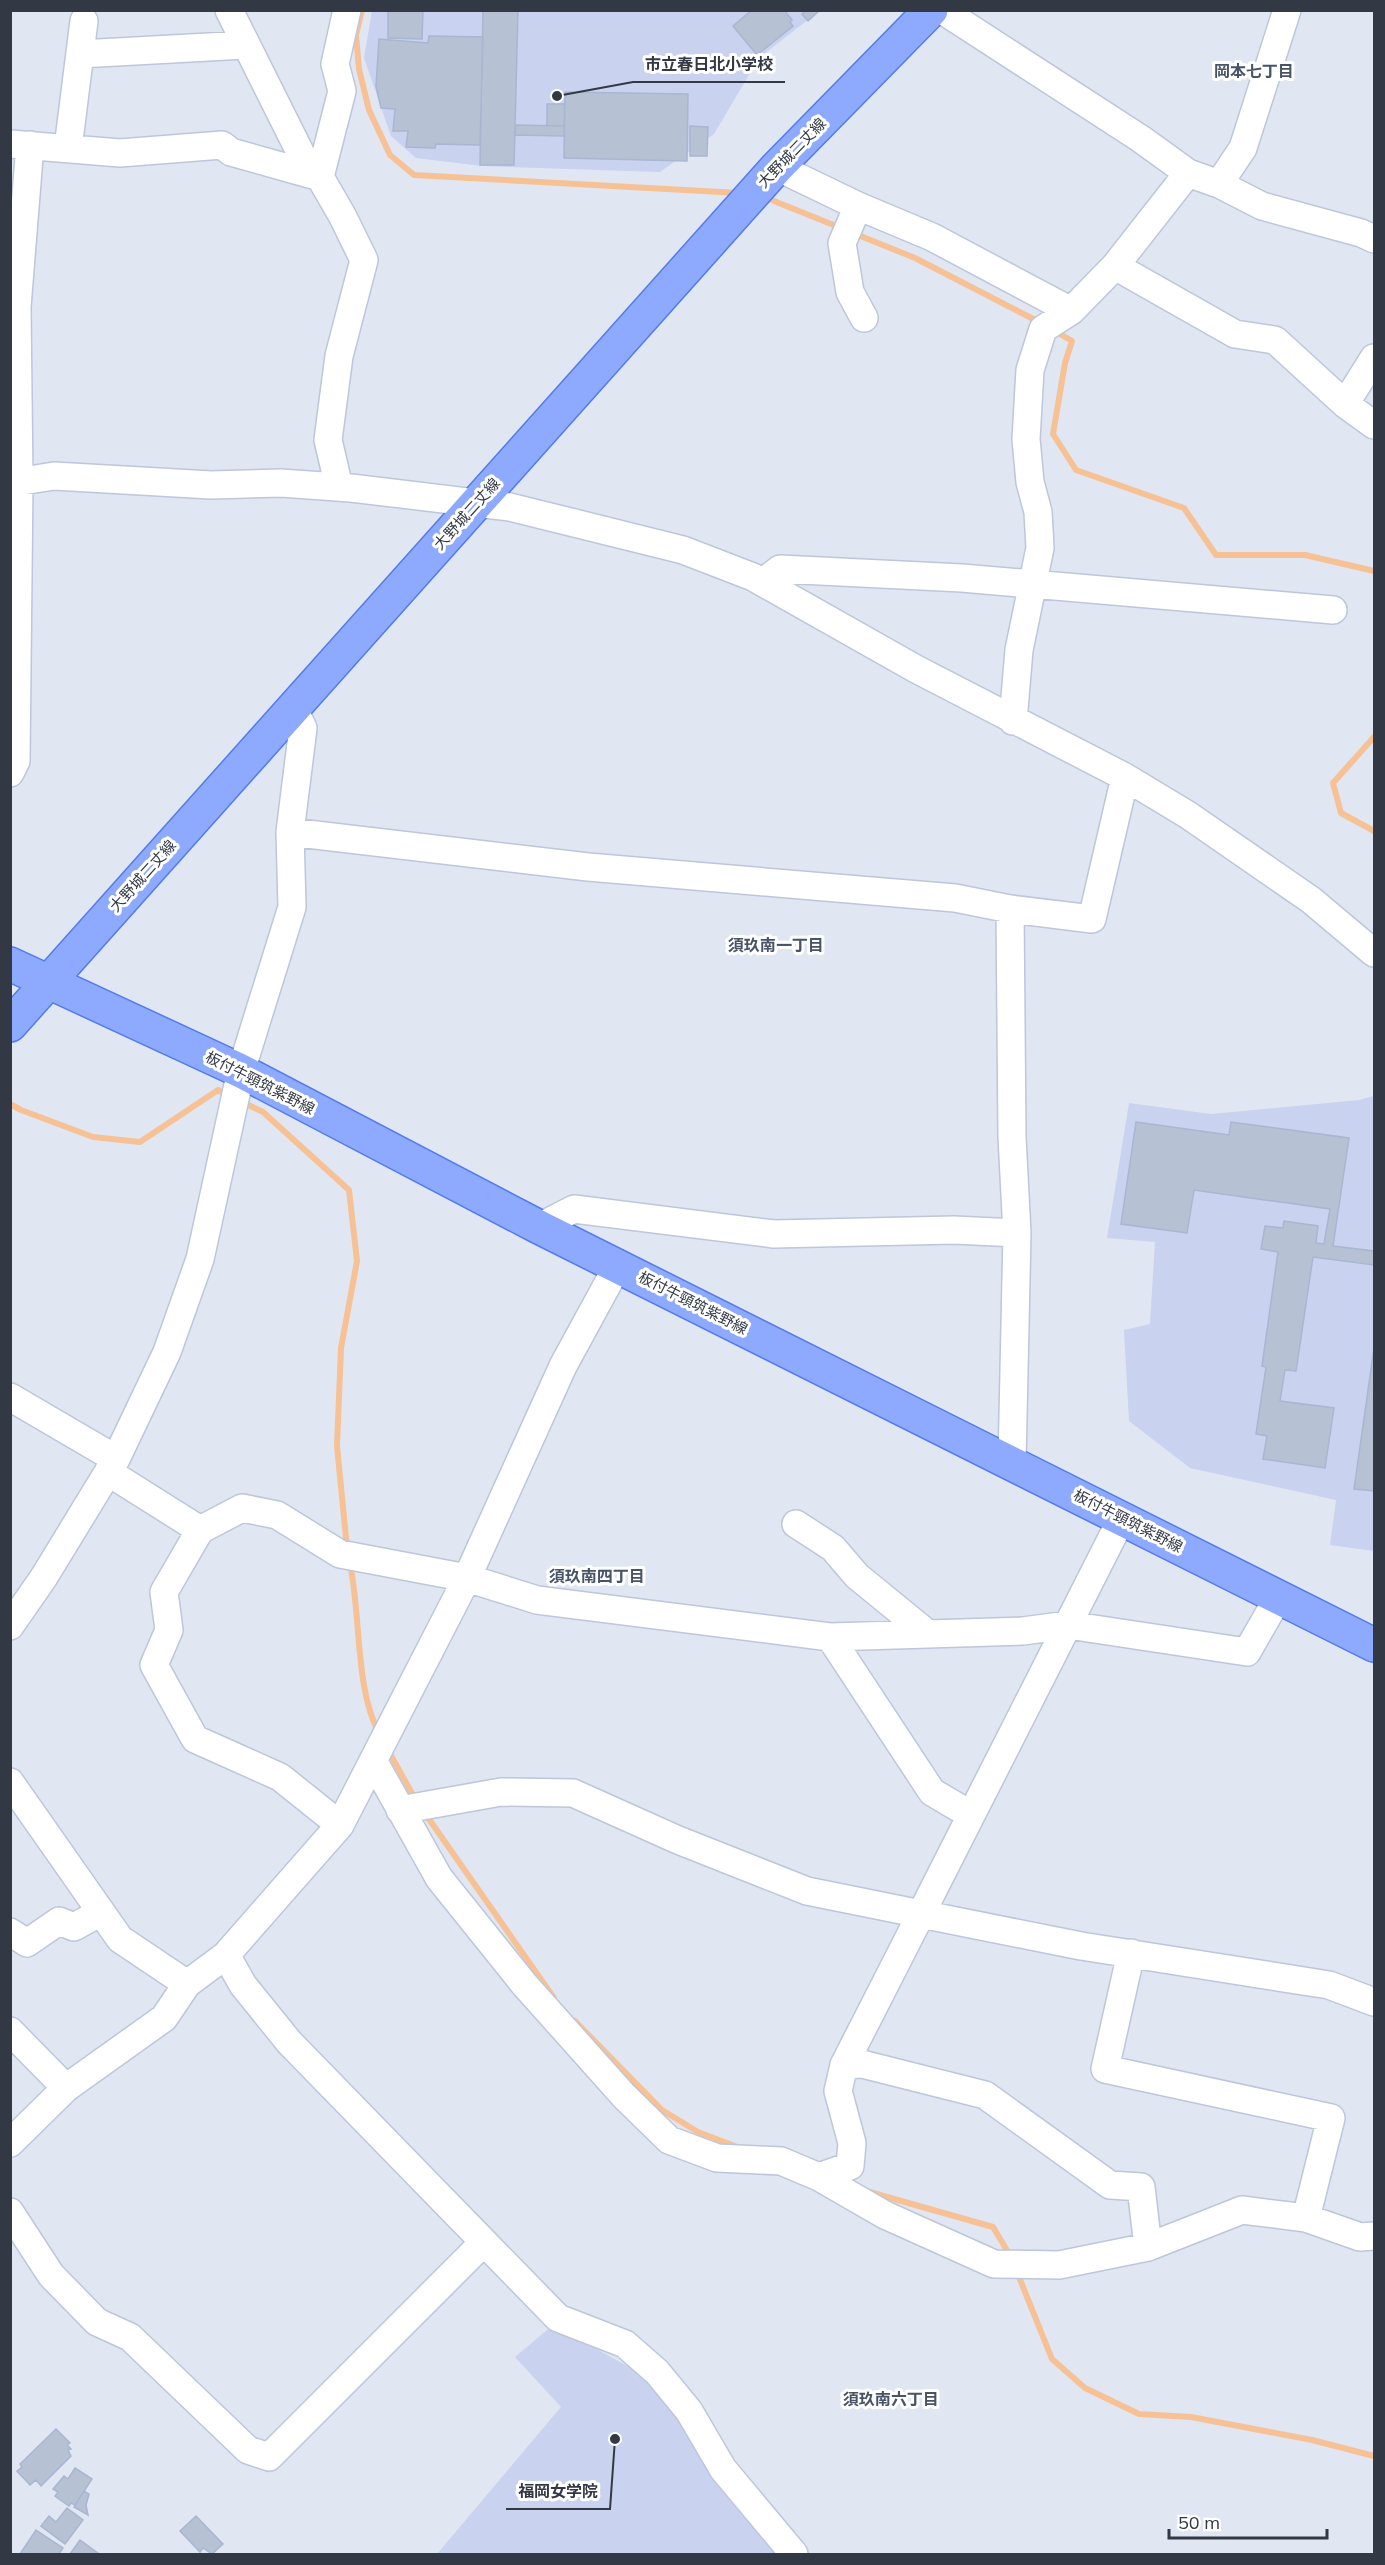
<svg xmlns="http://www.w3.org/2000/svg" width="1385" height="2565" font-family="Mulish,'Noto Sans JP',sans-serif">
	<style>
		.education { fill: #c9d2ee }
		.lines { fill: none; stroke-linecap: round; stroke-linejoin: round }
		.stream { stroke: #f7c196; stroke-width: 6 }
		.building { fill: #b6c1d4; stroke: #a8b6d1; stroke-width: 1.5 }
		.minor-casing { stroke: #bdc6da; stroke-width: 30 }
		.major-casing { stroke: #527bef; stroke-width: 36 }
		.minor { stroke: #fff; stroke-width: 27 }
		.major { stroke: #8eaaff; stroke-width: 33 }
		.labels { text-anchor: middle; stroke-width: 6; stroke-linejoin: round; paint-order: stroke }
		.street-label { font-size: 15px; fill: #323844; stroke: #fff }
		.neighbourhood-label { font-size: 16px; font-weight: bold; fill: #485368; stroke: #fff }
		.leader { fill: none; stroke: #323844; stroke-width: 2 }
		.callout-dot { fill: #323844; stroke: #fff; stroke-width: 2 }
		.callout-label { font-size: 16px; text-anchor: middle; font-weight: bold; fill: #323844; stroke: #fff; stroke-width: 6; stroke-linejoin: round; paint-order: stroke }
	</style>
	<rect width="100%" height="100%" fill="#e1e6f3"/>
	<path class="education" d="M 372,11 L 819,11 L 759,58 L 714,134 L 660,172 L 482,166 L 416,158 L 391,136 L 364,58 Z
		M 1374,1096 L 1374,1551 L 1330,1545 L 1336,1500 L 1190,1468 L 1129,1421 L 1124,1330 L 1150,1324 L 1155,1242 L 1107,1238 L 1129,1103 L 1211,1114 L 1359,1100 Z
		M 553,2325 L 638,2372 L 681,2411 L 786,2554 L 437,2554 L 561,2407 L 515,2357 Z"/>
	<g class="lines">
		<path class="stream" d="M 362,10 L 356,35 L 359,69 L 369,110 L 390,155 L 414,175 L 739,193
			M 764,197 L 841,228
			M 853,233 L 915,258 L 1041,323
			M 1055,331 L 1072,341 L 1065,363 L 1053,434 L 1076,470 L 1184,508 L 1216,555 L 1305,555 L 1374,571
			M 1374,737 L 1333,783 L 1341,813 L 1374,831
			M 242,1102 L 263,1112 L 349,1190 L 357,1261 L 341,1348 L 337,1446 L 347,1548
			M 10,1104 L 21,1110 L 93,1137 L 140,1142 L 218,1090 L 228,1095
			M 350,1564 C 361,1615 355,1689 379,1733
			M 388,1750 L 415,1799
			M 424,1812 L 554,1998
			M 575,2021 L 662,2110 L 698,2132 L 740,2148
			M 866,2191 L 993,2227 L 1011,2257
			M 1017,2272 L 1052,2359 L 1085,2388 L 1139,2414 L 1191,2417 L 1312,2440 L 1374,2456"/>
	</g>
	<path class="building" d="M 388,10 L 423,10 L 422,39 L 388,38 Z
		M 483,10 L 518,10 L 514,165 L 480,165 Z
		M 752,10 L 784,10 L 792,20 L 790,22 L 793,26 L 757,55 L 733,26 Z
		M 807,10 L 820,10 L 808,21 L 802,14 Z
		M 429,36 L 483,37 L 480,145 L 436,144 L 435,148 L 406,147 L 408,131 L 393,131 L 395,109 L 381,108 L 376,86 L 379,39 L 428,43 Z
		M 565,92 L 688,94 L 687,161 L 564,158 Z
		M 547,104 L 565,104 L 564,126 L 547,126 Z
		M 516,125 L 564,126 L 564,136 L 515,135 Z
		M 690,126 L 708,127 L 707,156 L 690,156 Z
		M 1136,1122 L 1229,1135 L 1231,1122 L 1349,1138 L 1333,1246 L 1374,1251 L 1374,1265 L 1313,1257 L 1296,1371 L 1285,1370 L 1280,1401 L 1334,1408 L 1325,1468 L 1263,1459 L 1267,1436 L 1256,1434 L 1266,1367 L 1262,1366 L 1278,1252 L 1261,1249 L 1265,1226 L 1283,1228 L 1284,1221 L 1318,1226 L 1316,1243 L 1324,1244 L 1330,1209 L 1194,1190 L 1187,1233 L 1121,1224 Z
		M 1374,1348 L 1374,1491 L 1354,1489 Z
		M 56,2429 L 70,2443 L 67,2445 L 71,2449 L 68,2450 L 71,2456 L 41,2486 L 36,2480 L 30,2485 L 17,2471 L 22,2467 L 20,2464 Z
		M 75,2468 L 92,2479 L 75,2505 L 71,2503 L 69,2506 L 55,2496 L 58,2492 L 53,2489 L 64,2476 L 68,2479 Z
		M 84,2491 L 89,2494 L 86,2505 L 88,2515 L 74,2507 Z
		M 67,2508 L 83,2520 L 65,2544 L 41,2526 L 49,2516 L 56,2522 Z
		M 196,2516 L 223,2544 L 212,2554 L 203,2548 L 200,2552 L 180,2531 Z
		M 36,2530 L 63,2548 L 59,2554 L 20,2554 Z
		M 80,2540 L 98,2553 L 97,2554 L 70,2554 Z"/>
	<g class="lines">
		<defs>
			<path id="minor" d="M 229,10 L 302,156 L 306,173
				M 942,10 L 1141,139 L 1188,173
				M 80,54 L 245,45
				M 10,144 L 120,153 L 222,145 L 231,152 L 320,177
				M 68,148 L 84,21
				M 777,167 L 858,206 L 932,237 L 1071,311
				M 1219,184 L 1243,148 L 1287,10
				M 858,206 L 842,243 L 850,292 L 864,318
				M 1115,266 L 1235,334 L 1275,340 L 1345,404 L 1374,425
				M 1345,404 L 1374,358
				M 10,483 L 54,476 L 211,485 L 281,483 L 351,488 L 510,507 L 683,550 L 753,577 L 916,669 L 1125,777 L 1188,815 L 1311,900 L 1374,953
				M 339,487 L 328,440 L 339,356 L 364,260 L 343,217 L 320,177 L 342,91 L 335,64 L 347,10
				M 763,582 L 780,569 L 962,578 L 1333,610
				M 1013,721 L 1019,650 L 1040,548 L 1038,512 L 1030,482 L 1026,439 L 1030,370 L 1043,329 L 1071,311 L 1115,266 L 1188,173 L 1219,184 L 1262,206 L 1361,233 L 1374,239
				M 10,773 L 16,761 L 19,482 L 17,307 L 30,145
				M 290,832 L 303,728 L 293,707
				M 539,1227 L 574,1209 L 774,1234 L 954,1230 L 1017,1233 L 1012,1137 L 1010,909
				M 10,1397 L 116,1459
				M 1012,1463 L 1017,1233
				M 108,1472 L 200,1530 L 164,1592 L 169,1630 L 154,1665 L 195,1739 L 280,1777 L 340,1825
				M 796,1524 L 833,1548 L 857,1576 L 928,1634
				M 200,1530 L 242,1508 L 277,1515 L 340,1554 L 467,1578 L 537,1600 L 830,1637 L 1023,1631 L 1068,1625 L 1247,1652 L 1278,1598
				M 10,1626 L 44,1577 L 116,1459 L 167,1352 L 200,1259 L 241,1071 L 292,907 L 290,832 L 588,867 L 955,898 L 1010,909 L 1092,919 L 1125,777
				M 830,1637 L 932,1792 L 971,1815
				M 374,1762 L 439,1878 L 524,1984 L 624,2096 L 669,2140 L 717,2158 L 781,2161 L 819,2177 L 885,2215 L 994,2264 L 1059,2265 L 1148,2247 L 1242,2210 L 1306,2218 L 1360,2237 L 1374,2236
				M 10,1782 L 120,1939 L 187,1984
				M 400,1810 L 501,1792 L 573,1793 L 678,1840 L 807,1891 L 921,1914 L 1122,1518
				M 10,1932 L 27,1943 L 59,1921 L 74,1927 L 101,1912
				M 1131,1953 L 1105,2069 L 1331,2118 L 1306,2218
				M 226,1955 L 243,1985 L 289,2042 L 558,2318 L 625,2344 L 657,2372 L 689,2411 L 723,2469 L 794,2554
				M 10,2031 L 66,2088
				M 844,2065 L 862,2064 L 985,2095 L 1110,2185 L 1141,2187 L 1148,2247
				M 10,2143 L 66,2088 L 164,2018 L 187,1984 L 226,1955 L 340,1825 L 467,1578 L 563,1366 L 618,1265
				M 819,2177 L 850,2166 L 852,2143 L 838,2091 L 844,2065 L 921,1914 L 1081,1946 L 1329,1985 L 1374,2002
				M 10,2212 L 51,2275 L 97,2322 L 130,2337 L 248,2450 L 269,2457 L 484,2242"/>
			<path id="major" d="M 10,964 L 241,1071 L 539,1227 L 1374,1645
				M 10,1025 L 777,167 L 931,10"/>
		</defs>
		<use href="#minor" class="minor-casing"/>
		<use href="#major" class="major-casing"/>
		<use href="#minor" class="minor"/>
		<use href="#major" class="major"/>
	</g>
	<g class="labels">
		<g class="street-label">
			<text transform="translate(792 153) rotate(-46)" y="5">大野城二丈線</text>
			<text transform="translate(467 514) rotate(-48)" y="5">大野城二丈線</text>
			<text transform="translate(143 876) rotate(-48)" y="5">大野城二丈線</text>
			<text transform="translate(260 1083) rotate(27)" y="5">板付牛頸筑紫野線</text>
			<text transform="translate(693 1303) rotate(27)" y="5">板付牛頸筑紫野線</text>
			<text transform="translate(1128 1521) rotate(27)" y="5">板付牛頸筑紫野線</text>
		</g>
		<g class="neighbourhood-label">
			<text x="1254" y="77">岡本七丁目</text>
			<text x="776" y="951">須玖南一丁目</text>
			<text x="597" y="1582">須玖南四丁目</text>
			<text x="891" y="2405">須玖南六丁目</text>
		</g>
	</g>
	<path class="leader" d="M557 96L633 82H785M615 2439L610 2509H506"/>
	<g class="callout-dot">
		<circle cx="557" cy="96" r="6"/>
		<circle cx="615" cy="2439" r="6"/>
	</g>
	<g class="callout-label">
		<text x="709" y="70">市立春日北小学校</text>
		<text x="558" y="2497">福岡女学院</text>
	</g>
	<rect width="1385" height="2565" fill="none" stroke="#323844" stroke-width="24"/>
	<path d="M1169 2529v9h158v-9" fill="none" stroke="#323844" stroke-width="3"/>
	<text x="1178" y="2529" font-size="18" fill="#323844" stroke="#ffffff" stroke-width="4.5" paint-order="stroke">50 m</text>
</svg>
